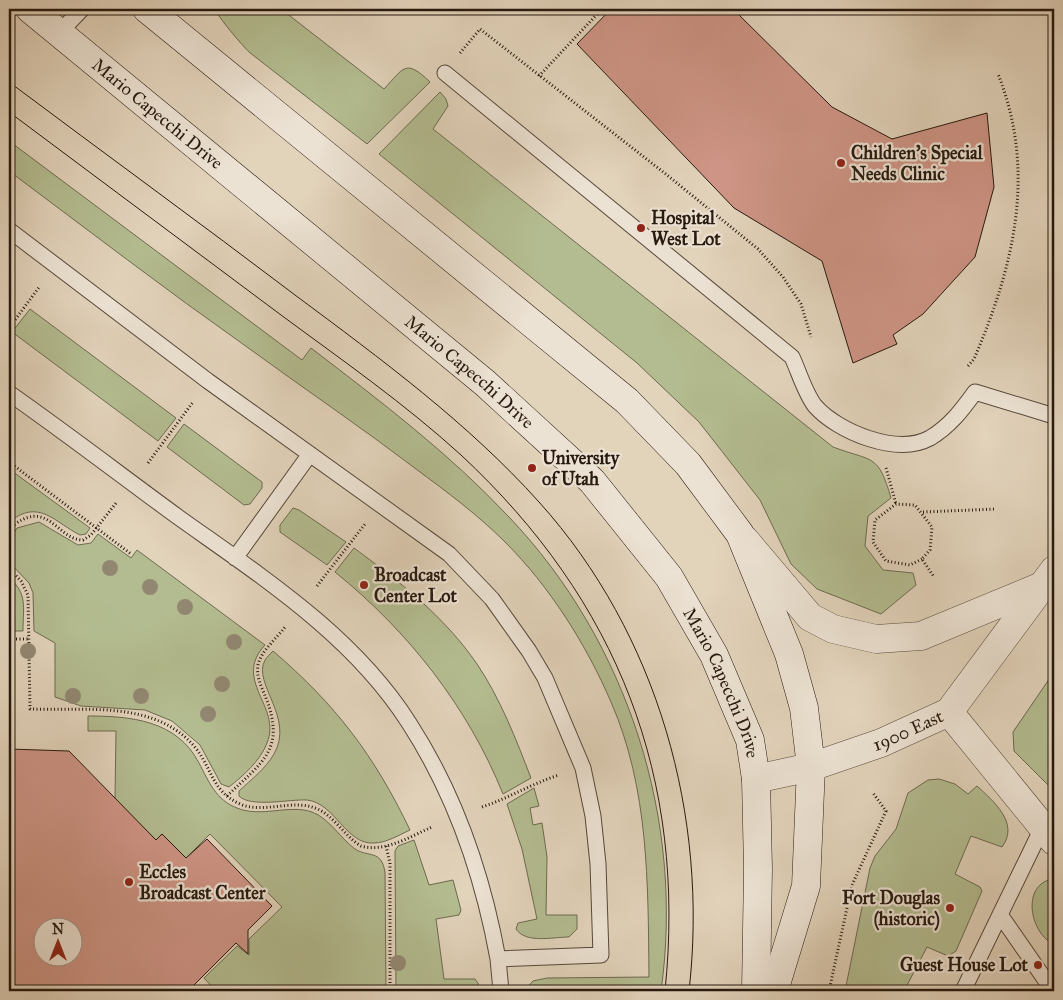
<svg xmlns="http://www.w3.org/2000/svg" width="1063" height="1000" font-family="'IM FELL Great Primer',serif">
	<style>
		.green { fill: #b3bc90; stroke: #6d6a50 }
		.building { fill: #ce9485; stroke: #27190f; fill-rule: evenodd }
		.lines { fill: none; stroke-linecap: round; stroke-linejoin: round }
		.service-casing { stroke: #56483a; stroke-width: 17 }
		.minor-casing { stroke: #56483a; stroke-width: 29 }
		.secondary-casing { stroke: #27190f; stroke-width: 29 }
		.path { stroke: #27190f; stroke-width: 3; stroke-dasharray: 1 2.5; stroke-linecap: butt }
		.service { stroke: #ece2d3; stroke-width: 15 }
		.minor { stroke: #ece2d3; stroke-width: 28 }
		.secondary { stroke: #ece2d3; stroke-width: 28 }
		.tram { stroke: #27190f; stroke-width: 1 }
		.tree { fill: #928872 }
		.poi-dot { fill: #8f2418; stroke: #ece2d3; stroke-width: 2 }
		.labels { text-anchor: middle; stroke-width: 4.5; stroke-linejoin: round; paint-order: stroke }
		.street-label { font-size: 18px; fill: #27190f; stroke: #ece2d3 }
		.poi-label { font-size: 18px; font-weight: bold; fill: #27190f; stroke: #ece2d3; text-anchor: start }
	</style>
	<rect width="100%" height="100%" fill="#e2d3bb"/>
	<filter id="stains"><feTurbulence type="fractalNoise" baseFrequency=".004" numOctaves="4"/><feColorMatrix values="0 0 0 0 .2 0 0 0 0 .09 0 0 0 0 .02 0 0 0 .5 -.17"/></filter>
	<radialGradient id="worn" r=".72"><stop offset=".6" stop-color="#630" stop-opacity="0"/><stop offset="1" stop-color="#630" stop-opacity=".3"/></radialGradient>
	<path class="green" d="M 215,9 L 281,9 L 384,89 C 404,68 405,58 430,82 L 367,144 L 249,52 C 241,44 218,17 215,9 Z
		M 440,92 L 446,99 L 448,106 L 433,129 L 833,447 C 873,462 878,453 891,498 L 868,516 L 865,546 L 883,570 L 913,573 L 916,585 L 881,614 L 817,589 L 791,564 L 760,500 L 699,422 L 637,363 L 379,154 Z
		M 9,141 L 302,360 L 311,348 C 380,401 449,453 509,517 C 628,642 685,821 661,991 L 524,991 L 533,981 L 547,978 L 649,977 C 648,883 649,789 611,702 C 586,644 550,587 505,542 C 478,515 447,492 416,469 C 361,427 303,388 247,347 C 166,290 88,230 9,171 Z
		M 30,309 L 176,418 L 158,441 L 12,332 Z
		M 184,424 L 262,482 L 262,488 L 250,504 L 244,505 L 167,447 Z
		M 9,469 L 90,528 L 86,534 L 80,535 C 54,522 39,498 9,522 Z
		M 293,508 L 299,510 L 346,542 L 327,565 L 280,532 L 280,525 Z
		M 39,522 L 78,545 L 91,543 L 98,534 L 131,558 L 137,550 L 265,645 C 232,681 282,706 267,743 C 261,760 243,776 229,787 L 221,784 L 200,745 L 172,721 L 145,710 L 81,706 L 55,697 L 55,643 L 34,631 L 33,593 L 29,583 L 10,563 L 9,541 L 17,528 Z
		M 354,548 C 400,582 444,616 477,664 C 500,698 516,739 531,778 L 503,794 C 468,707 408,631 335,572 Z
		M 9,577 C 28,595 23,606 23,631 L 9,631 Z
		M 273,651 C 336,705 374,755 410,830 C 399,835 386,843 374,843 C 346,845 335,803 307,800 C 290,799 251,808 239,796 L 239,791 C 251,780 266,768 274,754 C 295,717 252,684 265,660 C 267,657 270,654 273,651 Z
		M 1054,672 L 1054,791 L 1014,751 L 1013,732 Z
		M 88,716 C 130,716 177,720 199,763 C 209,782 216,800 237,808 C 261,818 289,804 312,812 C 329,818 341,839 355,849 C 369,858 381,849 385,872 L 386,991 L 216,991 L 204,978 L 237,946 L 249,955 L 249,939 L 282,907 L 210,834 L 186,858 L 162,834 L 156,840 L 115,799 L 116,731 L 88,731 Z
		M 939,779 L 955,784 L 968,794 L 977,786 C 993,801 1020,823 1002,847 L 971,836 L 955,874 L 980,887 L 982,891 L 956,951 L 948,956 L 927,947 L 904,991 L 845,991 L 870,868 L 875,856 L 896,829 L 908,793 L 928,780 Z
		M 534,788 L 539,806 L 530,808 L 533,825 L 542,823 L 547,857 L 546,915 L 577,915 L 577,929 L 569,937 C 553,937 526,944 516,929 L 518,923 L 537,919 L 522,849 L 507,804 Z
		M 414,840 L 429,885 L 453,880 L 461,910 L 459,915 L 436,919 L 444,979 L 475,979 L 478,983 L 479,991 L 396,991 L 395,851 L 398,846 Z
		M 1052,879 L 1054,880 L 1054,944 C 1031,935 1020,886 1052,879 Z"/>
	<path class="building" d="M 611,9 L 733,9 L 832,107 L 892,139 L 987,113 L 994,187 L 975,257 L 923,314 L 893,335 L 897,344 L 853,363 L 822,261 L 734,208 L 577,44 Z
		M 9,749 L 69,751 L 156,840 L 162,834 L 186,858 L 207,839 L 272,906 L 248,930 L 248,954 L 236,943 L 188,991 L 9,991 ZM 42,928 L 72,928 L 72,958 L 42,958 Z"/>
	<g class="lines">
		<defs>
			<path id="service" d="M 60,32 L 82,9
				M 445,73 L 792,357 C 799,372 805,393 815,406 C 838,432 897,456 930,438 C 950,426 962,410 975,392 L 1054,416
				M 9,230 L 208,381 L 449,554 L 492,599 L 529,651 L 545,678 L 583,768 L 593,816 L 598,864 L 601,955 L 498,959 L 501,991
				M 9,393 C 66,433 122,476 178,517 C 262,577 353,635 409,723 C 455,794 483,876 498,959
				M 235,558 L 310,454
				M 1001,916 L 1053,991
				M 963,991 L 1043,826"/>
			<g id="minor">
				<path d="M 745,540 L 810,617 L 833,629 L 876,639 L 921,636 L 1042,586"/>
				<path d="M 949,712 L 1054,841"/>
				<path id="s1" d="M 756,779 L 811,767 L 881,743 L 949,712 L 1054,570"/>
			</g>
			<g id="secondary">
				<path id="s2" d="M 30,9 L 485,383 L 592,481 L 669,577 L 714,655 L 750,740 L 756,779 L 758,869 L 756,991"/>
				<path d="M 147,9 L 627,401 L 688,464 L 740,534 L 789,654 L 804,708 L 811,767 L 806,886 L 774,991"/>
			</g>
		</defs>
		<use href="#service" class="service-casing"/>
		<use href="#minor" class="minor-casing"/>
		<use href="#secondary" class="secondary-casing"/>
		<path class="path" d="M 460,53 L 480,29 L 667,175 L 758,249 L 783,277 L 801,304 L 811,337
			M 539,76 L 602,9
			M 9,328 L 40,286
			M 968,366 L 974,359 C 1014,266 1037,172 998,74
			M 9,462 L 131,554
			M 148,463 L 193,402
			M 886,468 L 896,504
			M 923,512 L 996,509
			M 9,529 C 48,495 56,540 83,540 L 91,535 L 116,503
			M 922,559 L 910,565 L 886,561 L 873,542 L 875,520 L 896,504 L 915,505 L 932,527 L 930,550 L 922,559 L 934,577
			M 9,568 L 21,581 L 28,595 L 30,709 C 85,711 154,700 194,746 C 212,767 211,791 240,804 C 263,814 292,799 315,808 C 333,814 345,837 361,846 C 385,853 411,836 432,827
			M 317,586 L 365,524
			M 9,639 L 30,639
			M 227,796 C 262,762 286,750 266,698 C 262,688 256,677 258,665 C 261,651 277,638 285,627
			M 482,807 C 509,798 531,784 559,775
			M 386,846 L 390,863 L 390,991
			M 829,991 L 852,885 L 886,811 L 873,793"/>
		<use href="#service" class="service"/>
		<use href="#minor" class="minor"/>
		<use href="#secondary" class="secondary"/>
		<path class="tram" d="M 9,82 C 104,153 200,223 295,295 C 381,359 468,423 539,502 C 658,634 709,817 689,991
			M 9,112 C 100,180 190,247 281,315 C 342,360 405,404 461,455 C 618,601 687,778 665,991"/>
	</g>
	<g class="tree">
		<circle cx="110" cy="568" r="8"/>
		<circle cx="150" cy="587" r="8"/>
		<circle cx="185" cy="607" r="8"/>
		<circle cx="234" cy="642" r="8"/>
		<circle cx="28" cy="651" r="8"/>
		<circle cx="222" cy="684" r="8"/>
		<circle cx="73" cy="696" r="8"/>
		<circle cx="141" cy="696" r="8"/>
		<circle cx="208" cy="714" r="8"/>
		<circle cx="398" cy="963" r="8"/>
	</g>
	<g class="poi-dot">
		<circle cx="841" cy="163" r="5"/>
		<circle cx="641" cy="228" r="5"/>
		<circle cx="532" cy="468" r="5"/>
		<circle cx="364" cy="585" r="5"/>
		<circle cx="129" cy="882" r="5"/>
		<circle cx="950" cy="908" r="5"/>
		<circle cx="1038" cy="965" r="5"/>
	</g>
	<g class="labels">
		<g class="street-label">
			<text dy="6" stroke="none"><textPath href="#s2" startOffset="165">Mario Capecchi Drive</textPath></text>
			<text dy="6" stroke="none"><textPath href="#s2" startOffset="570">Mario Capecchi Drive</textPath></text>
			<text dy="6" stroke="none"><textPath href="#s2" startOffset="976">Mario Capecchi Drive</textPath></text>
			<text dy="6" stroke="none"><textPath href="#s1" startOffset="160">1900 East</textPath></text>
		</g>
		<g class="poi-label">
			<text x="851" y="159">Children's Special<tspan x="851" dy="21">Needs Clinic</tspan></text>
			<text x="651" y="224">Hospital<tspan x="651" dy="21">West Lot</tspan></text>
			<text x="542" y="464">University<tspan x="542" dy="21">of Utah</tspan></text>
			<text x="374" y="581">Broadcast<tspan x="374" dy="21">Center Lot</tspan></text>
			<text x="139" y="878">Eccles<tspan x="139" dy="21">Broadcast Center</tspan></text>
			<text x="940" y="904" text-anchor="end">Fort Douglas<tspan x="940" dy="21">(historic)</tspan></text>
			<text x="1028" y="971" text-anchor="end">Guest House Lot</text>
		</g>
	</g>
	<rect width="1063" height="1000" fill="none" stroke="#e2d3bb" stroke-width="30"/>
	<rect x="10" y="10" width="1043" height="980" fill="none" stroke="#27190f" stroke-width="2.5"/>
	<rect x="15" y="15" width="1033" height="970" fill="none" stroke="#27190f"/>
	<g transform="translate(58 942)"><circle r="24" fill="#ece2d3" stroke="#9d9285"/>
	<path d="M0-4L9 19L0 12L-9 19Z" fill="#8f2418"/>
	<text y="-8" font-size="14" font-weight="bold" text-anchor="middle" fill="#27190f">N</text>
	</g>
	<rect width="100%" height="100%" filter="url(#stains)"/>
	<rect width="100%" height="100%" fill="url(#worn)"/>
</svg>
